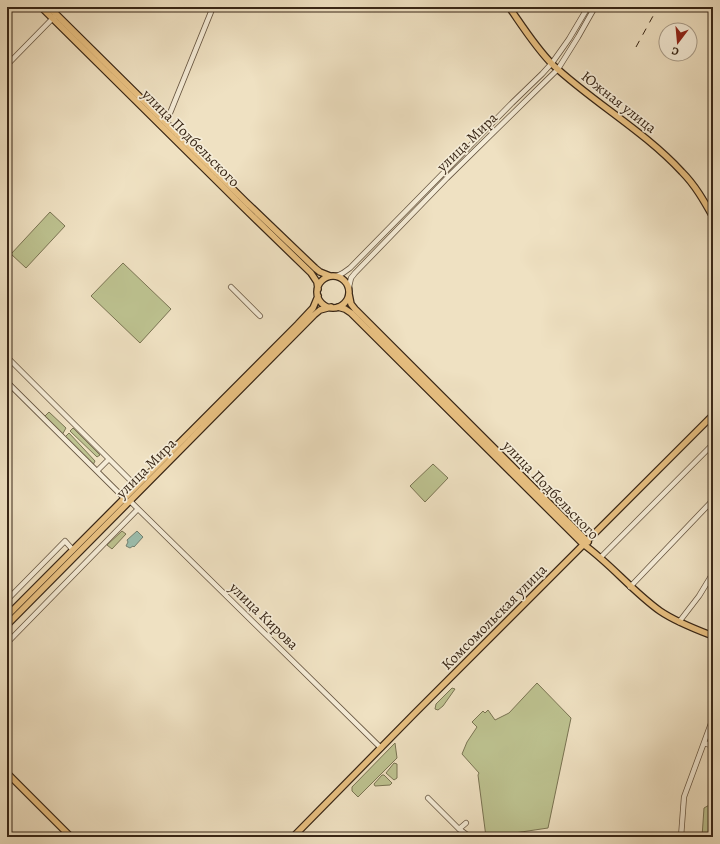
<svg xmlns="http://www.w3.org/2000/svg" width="720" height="844" font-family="Alegreya,serif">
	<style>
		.green { fill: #bdc290; stroke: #7a7453 }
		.water { fill: #9bbeae; stroke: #738171 }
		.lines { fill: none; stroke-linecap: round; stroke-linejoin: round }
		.minor-casing { stroke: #665541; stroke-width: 6 }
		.major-casing { stroke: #382616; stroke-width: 8 }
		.minor { stroke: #f5ecd7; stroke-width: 4.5 }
		.major { stroke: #e8c081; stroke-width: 5.5 }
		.rail { stroke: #382616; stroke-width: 1; stroke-dasharray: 7 7; stroke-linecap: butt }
		.labels { text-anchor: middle; stroke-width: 3.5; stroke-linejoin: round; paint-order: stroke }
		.street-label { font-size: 15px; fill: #382616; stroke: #f5ecd7 }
	</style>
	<rect width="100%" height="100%" fill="#efe1c2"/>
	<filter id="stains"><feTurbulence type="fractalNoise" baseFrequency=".005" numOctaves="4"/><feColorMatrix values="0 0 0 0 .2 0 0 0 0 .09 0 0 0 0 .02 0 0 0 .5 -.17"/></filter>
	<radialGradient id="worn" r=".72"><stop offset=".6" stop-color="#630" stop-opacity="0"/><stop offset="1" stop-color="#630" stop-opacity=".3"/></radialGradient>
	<path class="green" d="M 50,212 L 65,226 L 26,268 L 11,254 Z
		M 123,263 L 171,309 L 140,343 L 91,296 Z
		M 49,412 L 66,428 L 62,435 L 44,417 Z
		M 73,428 L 100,455 L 97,457 L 70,431 Z
		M 69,433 L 95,461 L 93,465 L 65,437 Z
		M 433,464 L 448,478 L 425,502 L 410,486 Z
		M 122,531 L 126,534 L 112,549 L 107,545 Z
		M 537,683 L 571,718 L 548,828 L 501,835 L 501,836 L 496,837 L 496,836 L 486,837 L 478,775 L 479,773 L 462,754 L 467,742 L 477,727 L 472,722 L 483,711 L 485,713 L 488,710 L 495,720 L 509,713 Z
		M 452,688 L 455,689 L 443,706 L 438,710 L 435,709 L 436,704 Z
		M 395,743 L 397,758 L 358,797 L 352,791 L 352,787 Z
		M 394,763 L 397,764 L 397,778 L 394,780 L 386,773 Z
		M 382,775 L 384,775 L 392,783 L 390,785 L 375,786 L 374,784 Z
		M 713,787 L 713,837 L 702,837 L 704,808 L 711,804 Z"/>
	<path class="water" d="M 137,531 L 143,537 L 134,547 L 133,546 L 130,548 L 126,546 L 128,542 L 127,540 Z"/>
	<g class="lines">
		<defs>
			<path id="minor" d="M 7,65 L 55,16
				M 166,123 L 213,7
				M 337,276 L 343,273 L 350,268 L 512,103 L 542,74 L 552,63 L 569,39 L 588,7
				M 231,287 L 260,316
				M 349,287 L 351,278 L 355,273 L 447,178 L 558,69 L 578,37 L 595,7
				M 7,357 L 136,486
				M 7,382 L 124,498
				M 97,471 L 109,459
				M 130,501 L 381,748
				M 600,558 L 713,444
				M 630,587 L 713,500
				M 7,600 L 65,541 L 73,550
				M 679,622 L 699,596 L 713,573
				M 7,643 L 138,509
				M 704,743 L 713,746
				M 428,798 L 459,829 L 470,837
				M 459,829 L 466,823
				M 681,837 L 684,797 L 713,718"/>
			<path id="major" d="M 41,7 L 241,205 L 311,273 L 317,282 L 318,289
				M 49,7 L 246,202 L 315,268 L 320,272 L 330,276
				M 509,7 C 523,27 536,48 553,65 C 594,103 644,131 682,172 C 695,185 704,201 713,217
				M317 292a16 16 0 1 1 32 0a16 16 0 1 1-32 0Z
				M 349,294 L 351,304 L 355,309 L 588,542
				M 338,307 L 345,309 L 351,313 L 583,544 C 611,564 632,591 660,611 C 676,622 695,629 713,636
				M 7,616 L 298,324 L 313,308 L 318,296
				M 7,625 L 314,315 L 320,310 L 331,307
				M 7,773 L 71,837
				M 293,837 L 414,714 L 713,415"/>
		</defs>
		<use href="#minor" class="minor-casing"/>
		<use href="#major" class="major-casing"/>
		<use href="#minor" class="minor"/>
		<use href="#major" class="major"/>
		<path class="rail" d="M 636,47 L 658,7"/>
	</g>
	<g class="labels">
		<g class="street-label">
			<text transform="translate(619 102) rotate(38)" y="5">Южная улица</text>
			<text transform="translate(191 138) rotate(45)" y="5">улица Подбельского</text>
			<text transform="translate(467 142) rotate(-44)" y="5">улица Мира</text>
			<text transform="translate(146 468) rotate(-45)" y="5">улица Мира</text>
			<text transform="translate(551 490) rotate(46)" y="5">улица Подбельского</text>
			<text transform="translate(264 616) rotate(44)" y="5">улица Кирова</text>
			<text transform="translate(494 617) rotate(-45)" y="5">Комсомольская улица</text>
		</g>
	</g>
	<rect width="720" height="844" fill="none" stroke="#efe1c2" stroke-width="24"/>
	<rect x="8" y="8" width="704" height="828" fill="none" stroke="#382616" stroke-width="2"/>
	<rect x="12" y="12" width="696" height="820" fill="none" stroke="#382616"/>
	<g transform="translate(678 42) rotate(196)"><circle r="19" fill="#f5ecd7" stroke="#a99d8a"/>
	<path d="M0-3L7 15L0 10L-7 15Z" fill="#8f2418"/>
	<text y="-6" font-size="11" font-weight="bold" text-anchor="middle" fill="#382616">С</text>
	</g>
	<rect width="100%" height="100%" filter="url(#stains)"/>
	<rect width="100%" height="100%" fill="url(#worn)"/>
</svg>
